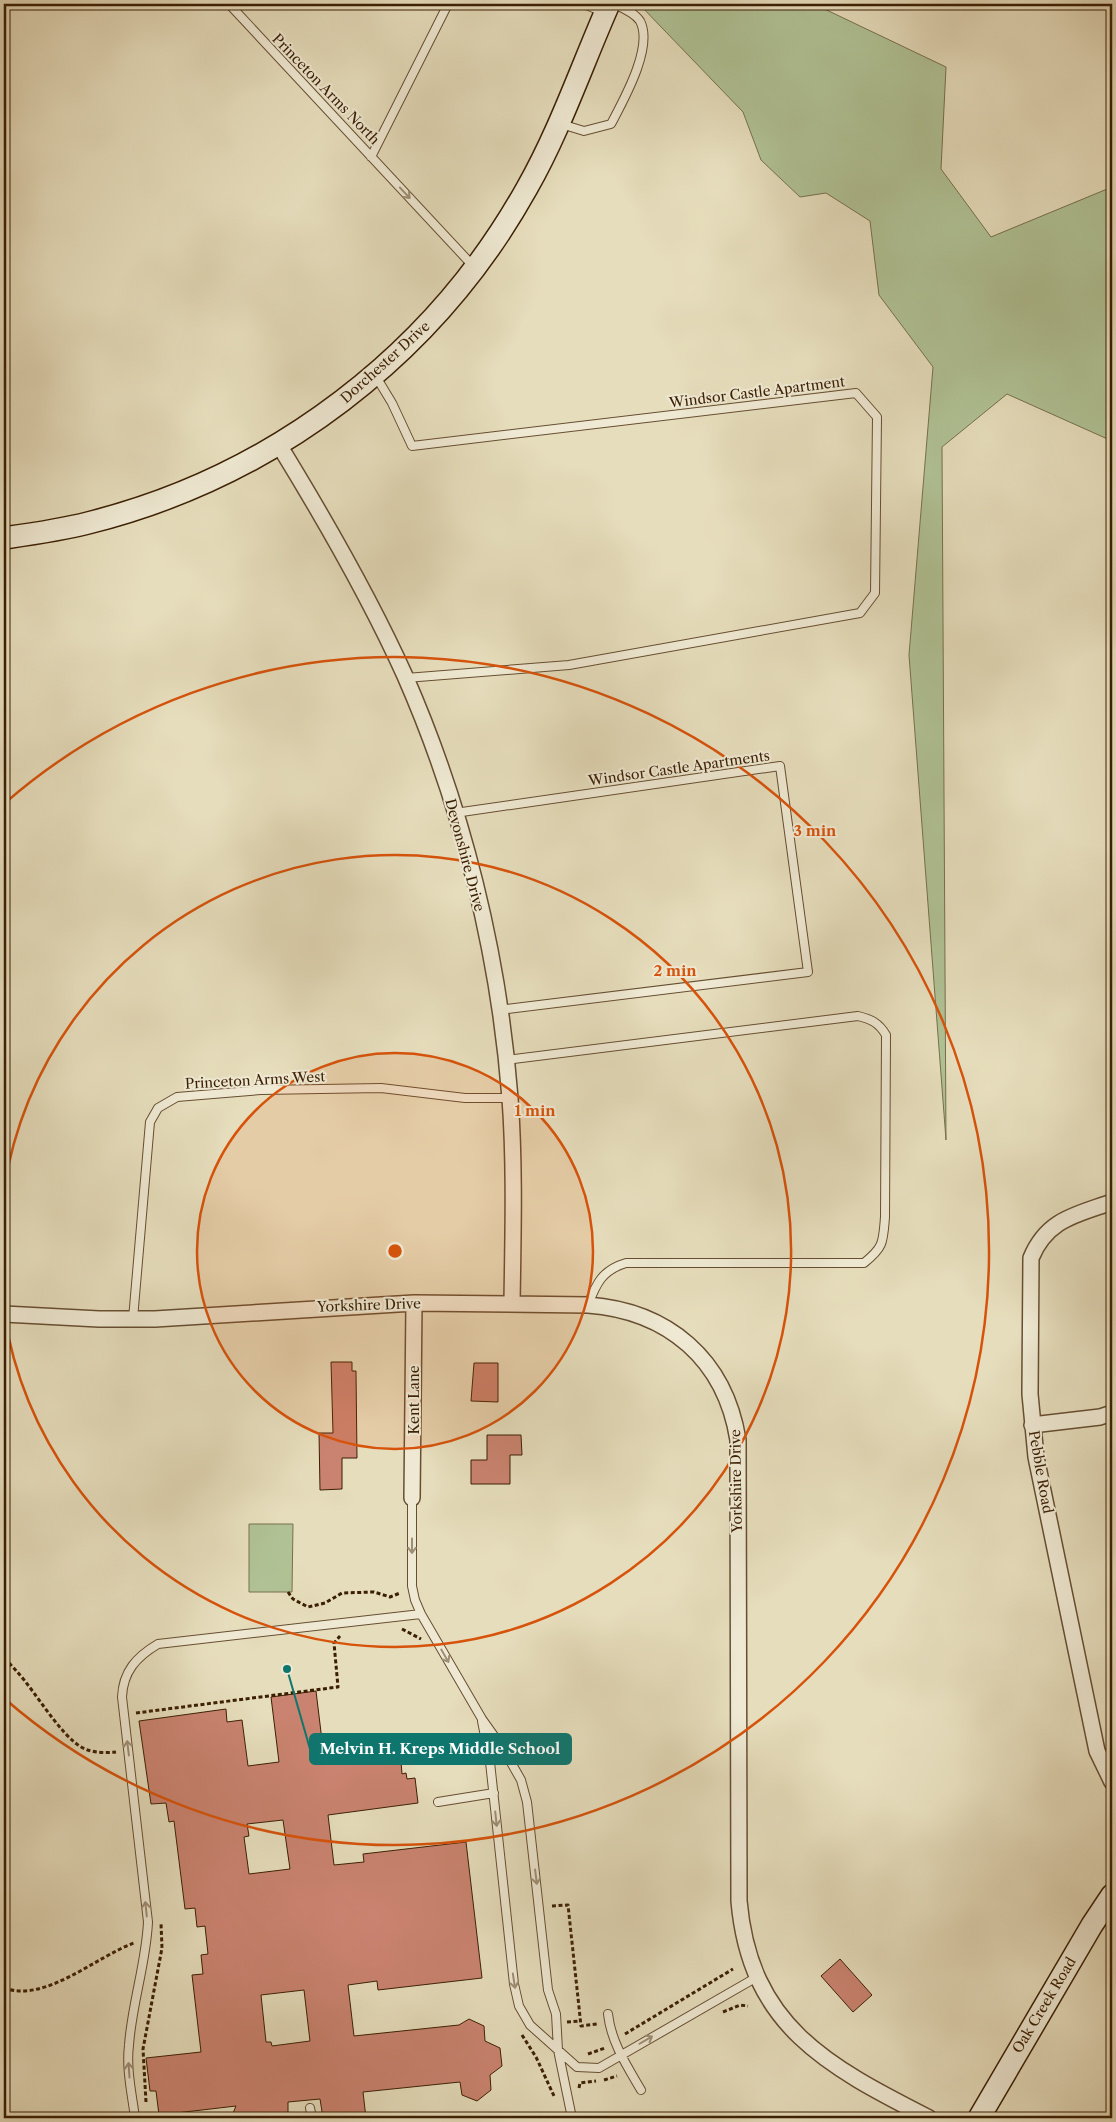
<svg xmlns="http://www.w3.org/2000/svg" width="1116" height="2122" font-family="'Libre Caslon Text',serif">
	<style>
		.green { fill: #b0c295; stroke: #76704c }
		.building { fill: #ca8370; stroke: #3b1f03; fill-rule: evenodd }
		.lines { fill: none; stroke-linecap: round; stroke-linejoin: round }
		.lane-casing { stroke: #664e31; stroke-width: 10 }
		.street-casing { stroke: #664e31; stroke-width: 18 }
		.secondary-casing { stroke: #3b1f03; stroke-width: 24 }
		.path { stroke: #3b1f03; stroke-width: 3; stroke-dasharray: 4 2.5; stroke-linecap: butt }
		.lane { stroke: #efe9d3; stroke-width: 8 }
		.street { stroke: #efe9d3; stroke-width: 15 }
		.secondary { stroke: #efe9d3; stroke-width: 21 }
		.oneway { stroke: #9e8e75 }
		.ring { fill: none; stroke: #d7530b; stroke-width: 2.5 }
		.labels { text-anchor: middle; stroke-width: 4; stroke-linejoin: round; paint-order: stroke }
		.street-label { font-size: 14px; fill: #3b1f03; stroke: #efe9d3 }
		.centre { fill: #d7530b; stroke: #efe9d3; stroke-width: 2.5 }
		.ring-label { font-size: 15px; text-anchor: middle; font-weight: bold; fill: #d7530b; stroke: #efe9d3; stroke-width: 4; stroke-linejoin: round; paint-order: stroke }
		.leader { fill: none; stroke: #0f766e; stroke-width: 2 }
		.callout-dot { fill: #0f766e; stroke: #efe9d3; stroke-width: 2 }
		.callout { fill: #0f766e; stroke: #0f766e; stroke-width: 2 }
		.callout-label { font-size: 15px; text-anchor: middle; font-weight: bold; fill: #fff }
	</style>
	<rect width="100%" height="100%" fill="#e6ddbc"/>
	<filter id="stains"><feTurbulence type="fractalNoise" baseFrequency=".004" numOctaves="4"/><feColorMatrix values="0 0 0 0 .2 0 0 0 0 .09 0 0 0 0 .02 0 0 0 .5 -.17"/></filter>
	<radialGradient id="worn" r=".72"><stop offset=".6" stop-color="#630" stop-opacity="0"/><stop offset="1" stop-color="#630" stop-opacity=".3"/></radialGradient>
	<path class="green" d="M 639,4 L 814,4 L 946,67 L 941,169 L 991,237 L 1112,187 L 1112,441 L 1007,394 L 942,447 L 946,1140 L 909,655 L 933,367 L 879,295 L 870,221 L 826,193 L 800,197 L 761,160 L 743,112 Z
		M 249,1524 L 293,1524 L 292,1592 L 249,1592 Z"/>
	<path class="building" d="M 331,1362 L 352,1362 L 352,1371 L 356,1371 L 357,1458 L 342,1458 L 342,1489 L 320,1490 L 319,1433 L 333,1433 Z
		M 474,1363 L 498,1363 L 498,1402 L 471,1401 Z
		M 487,1435 L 521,1435 L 522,1455 L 510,1455 L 510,1484 L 471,1484 L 471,1460 L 487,1460 Z
		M 316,1691 L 324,1757 L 400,1749 L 402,1774 L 406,1773 L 407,1779 L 415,1778 L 418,1803 L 328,1815 L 334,1865 L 364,1862 L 363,1854 L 466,1842 L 482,1978 L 378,1990 L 377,1981 L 348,1985 L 354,2036 L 459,2025 L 469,2019 L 484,2026 L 485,2041 L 500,2048 L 502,2066 L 490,2075 L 491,2090 L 477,2101 L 462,2095 L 460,2082 L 363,2092 L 366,2118 L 323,2118 L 320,2099 L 288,2102 L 288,2118 L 231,2118 L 236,2106 L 159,2115 L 156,2091 L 150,2091 L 146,2058 L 201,2052 L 192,1975 L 203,1974 L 201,1955 L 208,1954 L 205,1926 L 197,1927 L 195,1908 L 185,1909 L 174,1821 L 169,1822 L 166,1803 L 151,1804 L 139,1721 L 226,1709 L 227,1722 L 242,1720 L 248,1766 L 279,1762 L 271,1697 ZM 283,1820 L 290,1869 L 249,1874 L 244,1837 L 249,1836 L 247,1824 ZM 304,1990 L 310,2041 L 272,2046 L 271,2042 L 266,2042 L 261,1995 Z
		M 840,1959 L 872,1995 L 853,2012 L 821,1976 Z"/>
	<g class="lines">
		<defs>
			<path id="lane" d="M 229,4 L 474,267
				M 584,4 L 603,12
				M 561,124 L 584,131 L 611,124 C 623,101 654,47 640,21 C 635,13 623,8 614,4
				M 371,157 L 448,4
				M 375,375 L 392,403 L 412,446 L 856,393 L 877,417 L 875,593 L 860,613 L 569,665 L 406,678
				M 455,813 L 780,766 L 808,972 L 499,1010
				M 506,1060 L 858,1016 C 871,1019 879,1023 886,1035 L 885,1217 C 883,1242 884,1247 864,1263 L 626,1263 C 602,1270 596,1284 588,1305
				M 133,1319 L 150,1122 L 158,1108 L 177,1097 L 261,1090 L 381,1088 L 465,1098 L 510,1098
				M 412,1498 L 412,1586 L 415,1600 L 421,1614 L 482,1719 L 504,1750 L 521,1780 L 527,1802 L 548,1990 L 556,2014 L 558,2050 L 577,2067 L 599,2068 L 757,1977
				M 482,1721 L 490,1762 L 514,1984 L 519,2006 L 530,2025 L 558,2050 L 572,2118
				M 438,1802 L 494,1793
				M 608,2014 C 611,2042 627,2066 641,2090
				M 310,2108 L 312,2118
				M 135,2118 C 132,2094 126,2069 129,2045 C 132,2003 146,1964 148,1922 L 122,1697 C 123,1672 136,1657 158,1644 L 421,1614"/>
			<path id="street" d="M 279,445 C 325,520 369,596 405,676 C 463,808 499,955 510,1098 C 515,1166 513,1235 512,1303
				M 1112,1202 C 1076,1215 1047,1219 1031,1258 L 1030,1394 L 1036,1457 L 1097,1751 L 1112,1782
				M 4,1314 L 99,1319 L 155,1319 L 414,1303 L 588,1305 C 668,1311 725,1359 738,1440 L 739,1901 C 750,2026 827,2066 929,2118
				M 1032,1425 L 1100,1417 L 1112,1413
				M 412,1498 L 414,1303"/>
			<path id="secondary" d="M 4,538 C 32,534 61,530 88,523 C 273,477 434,355 527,188 C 560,130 582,65 609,4
				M 979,2118 L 1092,1925 L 1112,1895"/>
		</defs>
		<use href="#lane" class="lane-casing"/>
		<use href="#street" class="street-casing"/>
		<use href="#secondary" class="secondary-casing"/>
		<path class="path" d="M 288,1592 L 293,1599 L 308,1607 L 325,1603 L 342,1593 L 374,1592 L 390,1597 L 400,1593
			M 402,1629 L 421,1639
			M 4,1659 C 31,1680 58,1737 85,1749 C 95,1753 106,1753 116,1752
			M 136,1713 L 338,1687 L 334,1643 L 340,1636
			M 552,1906 L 568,1905 L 581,2026 L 597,2024
			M 4,1988 C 46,2003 95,1957 134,1943
			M 723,2012 L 740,2005 L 748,2006
			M 567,2022 L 581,2021
			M 625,2034 L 733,1969
			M 522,2035 L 536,2057 L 554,2096
			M 588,2054 L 605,2048
			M 604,2080 L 617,2076
			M 579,2088 L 580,2083 L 596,2081
			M 146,2102 L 143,2049 L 162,1948 L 161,1923"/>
		<use href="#lane" class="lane"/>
		<use href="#street" class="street"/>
		<use href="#secondary" class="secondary"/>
	</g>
	<defs><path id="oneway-shaft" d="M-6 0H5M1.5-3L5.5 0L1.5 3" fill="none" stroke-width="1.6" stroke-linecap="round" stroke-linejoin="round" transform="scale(1.25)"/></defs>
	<g class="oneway">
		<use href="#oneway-shaft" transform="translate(405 193) rotate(47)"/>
		<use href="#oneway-shaft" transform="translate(412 1546) rotate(90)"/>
		<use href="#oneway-shaft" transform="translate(445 1656) rotate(60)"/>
		<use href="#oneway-shaft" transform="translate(128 1748) rotate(-97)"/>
		<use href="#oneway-shaft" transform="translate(496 1819) rotate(84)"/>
		<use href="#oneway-shaft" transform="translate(536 1877) rotate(83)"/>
		<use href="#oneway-shaft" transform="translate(146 1909) rotate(-96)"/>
		<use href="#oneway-shaft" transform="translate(514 1981) rotate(81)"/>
		<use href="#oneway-shaft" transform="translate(646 2040) rotate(-30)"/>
		<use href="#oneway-shaft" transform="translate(129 2070) rotate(-94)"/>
	</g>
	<circle cx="395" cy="1251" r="198" fill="#d7530b" fill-opacity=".12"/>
	<g class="ring">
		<circle cx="395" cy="1251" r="198"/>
		<path d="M4 1189A396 396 0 1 1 4 1313"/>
		<path d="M5 803A594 594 0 1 1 5 1699"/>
	</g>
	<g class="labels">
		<g class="street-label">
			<text transform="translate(326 89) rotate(46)" y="5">Princeton Arms North</text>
			<text transform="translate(385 362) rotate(-42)" y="5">Dorchester Drive</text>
			<text transform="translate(757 392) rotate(-7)" y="5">Windsor Castle Apartment</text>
			<text transform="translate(679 768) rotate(-8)" y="5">Windsor Castle Apartments</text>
			<text transform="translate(465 855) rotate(75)" y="5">Devonshire Drive</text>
			<text transform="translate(255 1080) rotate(-3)" y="5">Princeton Arms West</text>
			<text transform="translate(369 1305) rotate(-2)" y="5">Yorkshire Drive</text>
			<text transform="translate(414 1400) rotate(-90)" y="5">Kent Lane</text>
			<text transform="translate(1041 1472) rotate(80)" y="5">Pebble Road</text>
			<text transform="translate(736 1481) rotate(-91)" y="5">Yorkshire Drive</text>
			<text transform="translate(1044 2005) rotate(-59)" y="5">Oak Creek Road</text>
		</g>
	</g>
	<circle cx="395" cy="1251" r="8" class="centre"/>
	<g class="ring-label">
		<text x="815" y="836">3 min</text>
		<text x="675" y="976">2 min</text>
		<text x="535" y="1116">1 min</text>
	</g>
	<path class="leader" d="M287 1669L310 1749"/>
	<circle class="callout-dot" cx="287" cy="1669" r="5"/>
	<rect class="callout" x="310" y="1734" width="261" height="30" rx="5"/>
	<g class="callout-label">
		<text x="440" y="1754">Melvin H. Kreps Middle School</text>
	</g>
	<rect width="1116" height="2122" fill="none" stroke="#e6ddbc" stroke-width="20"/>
	<rect x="5" y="5" width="1106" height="2112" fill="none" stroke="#3b1f03" stroke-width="2.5"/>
	<rect x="10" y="10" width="1096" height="2102" fill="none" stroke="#3b1f03"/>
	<rect width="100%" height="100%" filter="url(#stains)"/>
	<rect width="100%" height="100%" fill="url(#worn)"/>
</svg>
